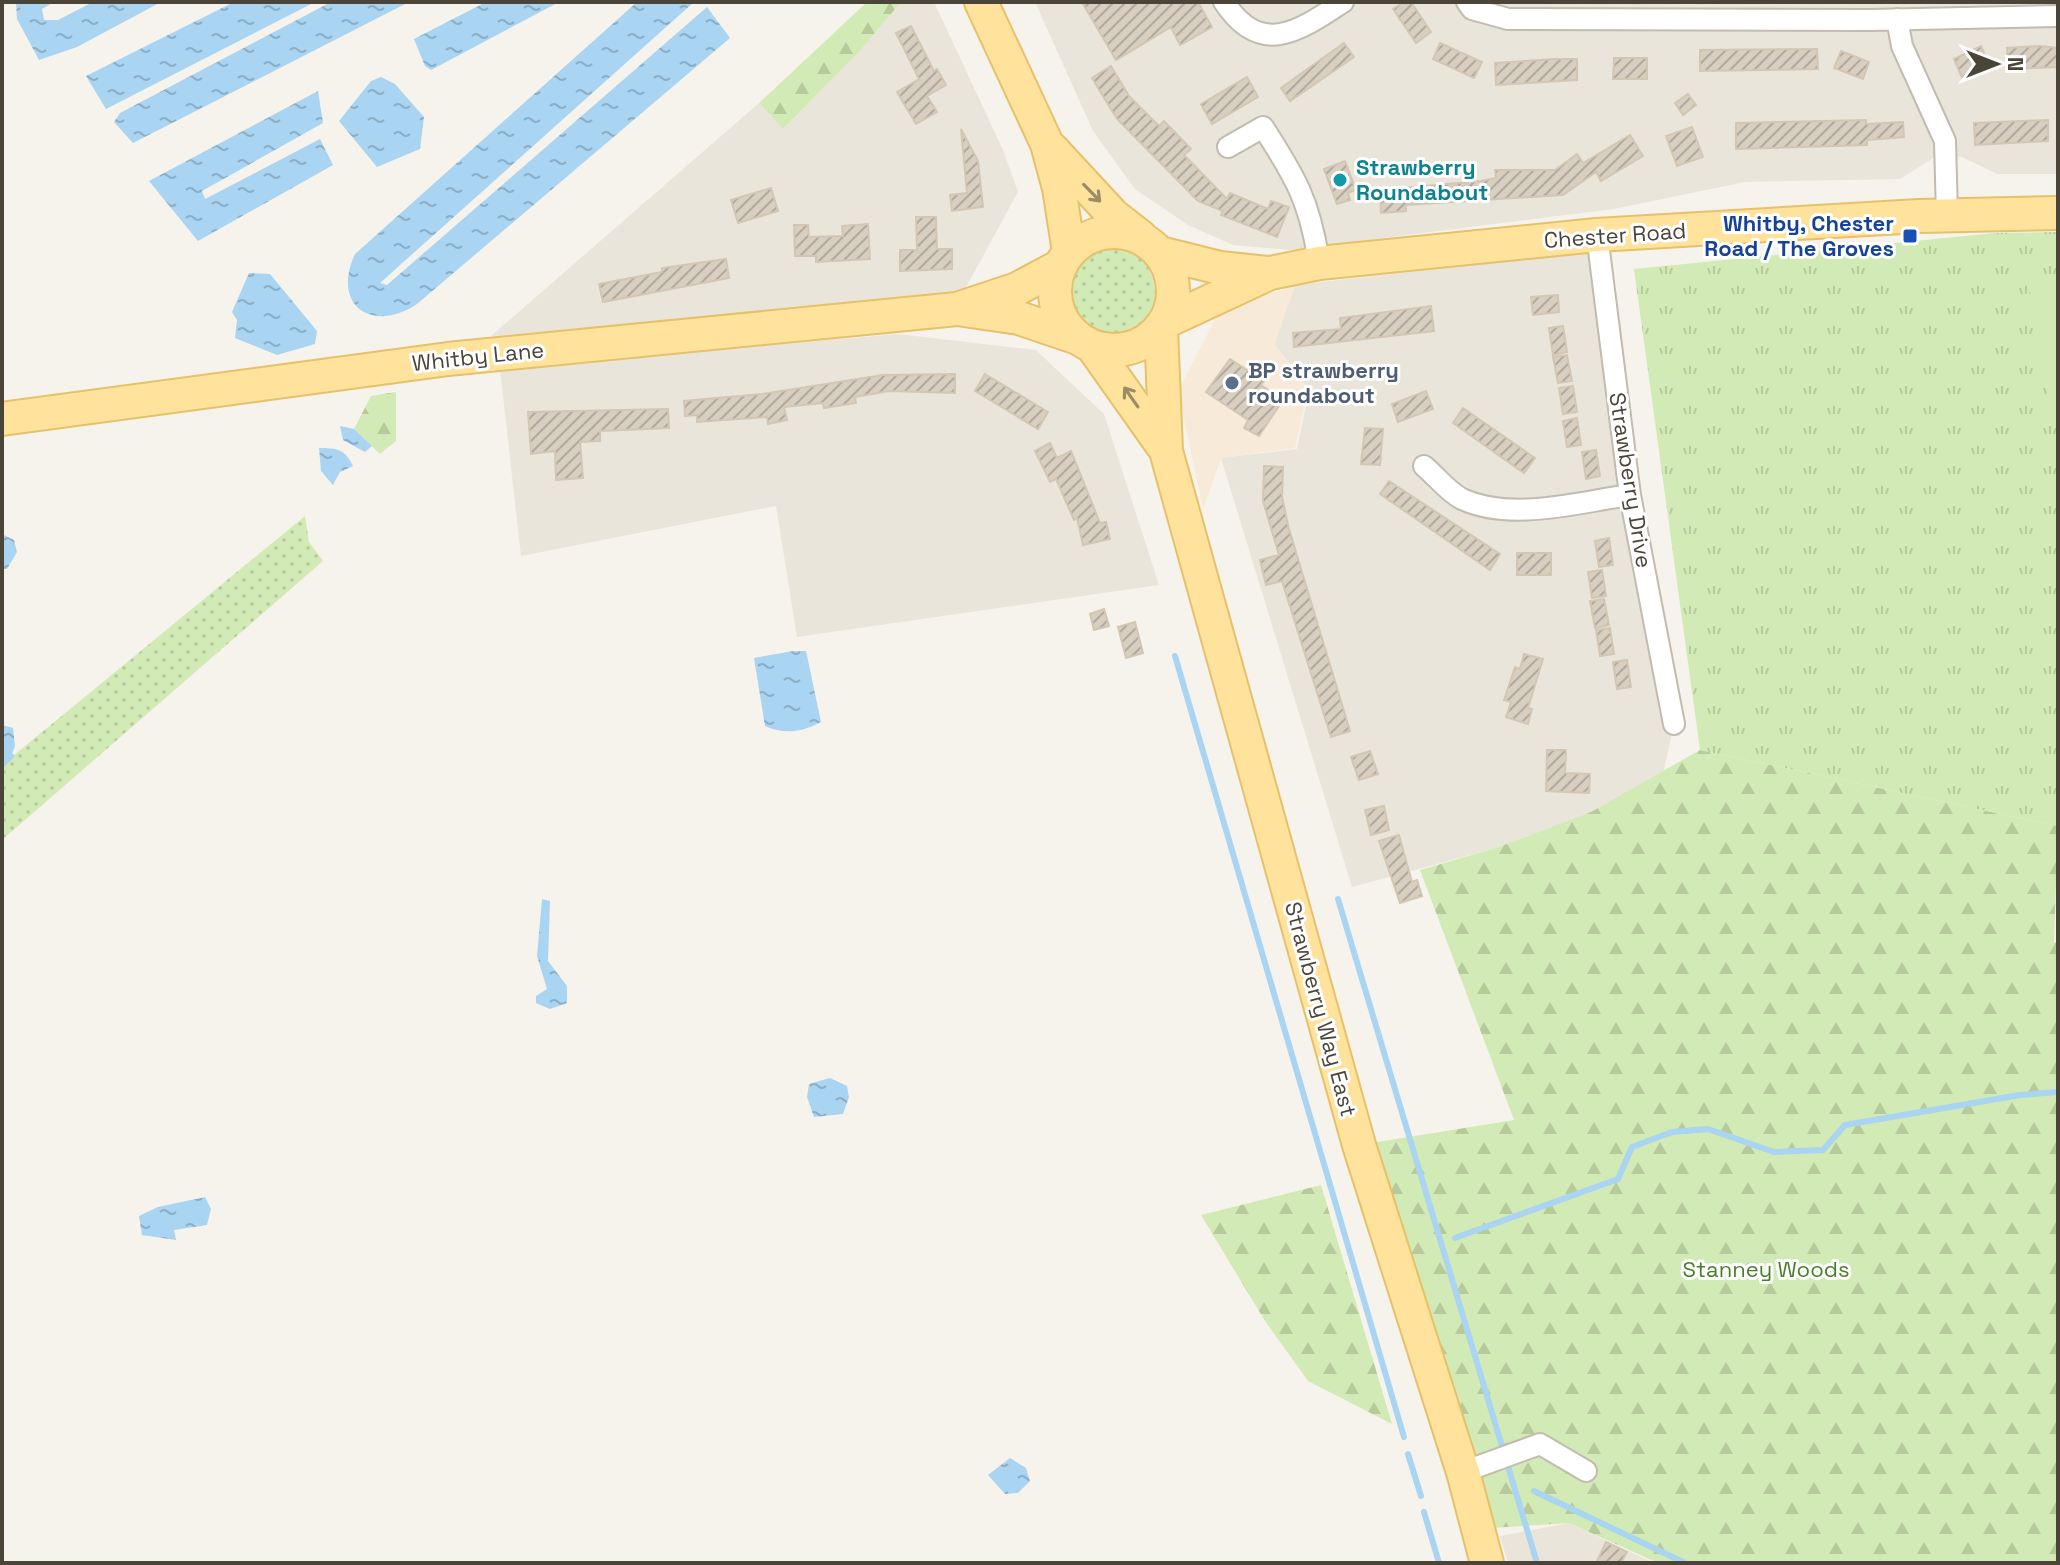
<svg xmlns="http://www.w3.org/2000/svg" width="2060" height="1565" font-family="'Space Grotesk',sans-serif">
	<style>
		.residential { fill: #eae5da }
		.commercial { fill: #f7ead8 }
		.grass { fill: url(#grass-dots) }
		.forest { fill: url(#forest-firs) }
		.park { fill: url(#park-tufts) }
		.pitch { fill: #d2eab5 }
		.water { fill: url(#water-ripples) }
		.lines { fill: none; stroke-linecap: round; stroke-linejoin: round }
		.stream { stroke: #a9d4f2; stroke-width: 6 }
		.building { fill: url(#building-hatch); stroke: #d3c7b4; stroke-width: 2 }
		.minor-casing { stroke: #c2bbae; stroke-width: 24 }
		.primary-casing { stroke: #e6c16a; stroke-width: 36 }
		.minor { stroke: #fff; stroke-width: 20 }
		.primary { stroke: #ffe39c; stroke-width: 32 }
		.oneway { stroke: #9c8c66 }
		.culture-dot { fill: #0f9aa8; stroke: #fff; stroke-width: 3 }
		.transit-dot { fill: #1a4fb4; stroke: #fff; stroke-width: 3 }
		.service-dot { fill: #5c6f8a; stroke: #fff; stroke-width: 3 }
		.labels { text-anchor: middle; stroke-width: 6; stroke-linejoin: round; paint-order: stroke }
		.culture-label { font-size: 22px; font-weight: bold; fill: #0d838f; stroke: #fff; text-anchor: start }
		.transit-label { font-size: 22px; font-weight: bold; fill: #164399; stroke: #fff; text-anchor: end }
		.street-label { font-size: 22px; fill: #4b4439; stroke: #fff }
		.service-label { font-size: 22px; font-weight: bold; fill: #4e5e75; stroke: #fff; text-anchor: start }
		.park-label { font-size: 22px; fill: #4a7f2a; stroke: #fff }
	</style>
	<defs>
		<pattern id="grass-dots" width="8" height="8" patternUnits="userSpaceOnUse" patternTransform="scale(2)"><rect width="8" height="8" fill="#d2eab5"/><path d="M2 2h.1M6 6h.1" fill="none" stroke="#b6ca9c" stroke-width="1.8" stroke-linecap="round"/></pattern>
		<pattern id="forest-firs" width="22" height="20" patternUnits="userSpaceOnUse" patternTransform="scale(2)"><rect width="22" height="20" fill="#d2eab5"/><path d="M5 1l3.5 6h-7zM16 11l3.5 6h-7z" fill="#b6ca9c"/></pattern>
		<pattern id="park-tufts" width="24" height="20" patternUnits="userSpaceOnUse" patternTransform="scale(2)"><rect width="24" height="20" fill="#d2eab5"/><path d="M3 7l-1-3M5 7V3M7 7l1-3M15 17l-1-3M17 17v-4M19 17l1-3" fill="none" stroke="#b6ca9c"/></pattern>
		<pattern id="water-ripples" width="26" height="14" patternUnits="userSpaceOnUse" patternTransform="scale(2)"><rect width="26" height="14" fill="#a9d4f2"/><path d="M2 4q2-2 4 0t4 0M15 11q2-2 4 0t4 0" fill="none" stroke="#8caec5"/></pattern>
		<pattern id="building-hatch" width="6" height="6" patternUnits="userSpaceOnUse" patternTransform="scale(2)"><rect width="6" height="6" fill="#d8cfc1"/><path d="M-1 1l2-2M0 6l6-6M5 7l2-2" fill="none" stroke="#b1aa9e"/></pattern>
	</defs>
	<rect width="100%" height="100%" fill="#f6f3ec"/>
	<path class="residential" d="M 901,2 L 934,2 L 1003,150 L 1018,192 L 964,291 L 593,330 L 491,336 L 759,103 L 783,129 L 859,52 Z
		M 1035,2 L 2058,2 L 2058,174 L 1997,174 L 1962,157 L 1938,155 L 1900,179 L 1745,182 L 1614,209 L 1289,250 L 1233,245 L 1188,225 L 1135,189 L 1093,131 Z
		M 1606,250 L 1638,494 L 1674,724 L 1663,774 L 1591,812 L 1496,848 L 1352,887 L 1221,458 L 1297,449 L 1309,390 L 1274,344 L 1295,285 Z
		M 898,334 L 1036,350 L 1104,414 L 1159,585 L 797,637 L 776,506 L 521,556 L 500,369 Z
		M 1569,1523 L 1654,1563 L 1508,1563 L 1500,1536 Z"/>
	<path class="commercial" d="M 1295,285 L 1275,344 L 1308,390 L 1295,448 L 1221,458 L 1203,509 L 1178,391 L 1218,314 Z"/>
	<path class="grass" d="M1071 291a42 42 0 1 1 84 0a42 42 0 1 1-84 0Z
		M 305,516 L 309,542 L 323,561 L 2,840 L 2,765 Z"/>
	<path class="forest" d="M 867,2 L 901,2 L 859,52 L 783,129 L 759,103 Z
		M 396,392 L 396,441 L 380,454 L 354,429 L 371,396 Z
		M 1700,750 L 2058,826 L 2054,942 L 2058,943 L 2058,1563 L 1658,1563 L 1569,1523 L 1477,1529 L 1359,1145 L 1514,1120 L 1420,870 L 1496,848 L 1591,812 Z
		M 1321,1185 L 1392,1424 L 1308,1381 L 1265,1321 L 1201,1215 Z"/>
	<path class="park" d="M 2058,232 L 2058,826 L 1700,750 L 1634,269 L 1995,233 Z"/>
	<path class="pitch" d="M 2058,275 L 2058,394 L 2048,395 L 2028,280 Z"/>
	<path class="water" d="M 16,2 L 54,2 L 42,9 L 44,20 L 58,20 L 93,2 L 161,2 L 77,47 L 39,60 L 17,19 Z
		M 234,2 L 315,2 L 106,109 L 86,76 Z
		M 331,2 L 409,2 L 133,143 L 114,122 L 120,113 Z
		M 486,2 L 559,2 L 431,70 L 425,66 L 414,39 Z
		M 637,2 L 694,2 L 380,283 L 387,285 L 707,7 L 730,38 L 417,304 C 372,334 331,305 355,254 Z
		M 381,77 L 395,84 L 424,117 L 420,149 L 377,167 L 339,121 L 371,81 Z
		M 318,91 L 323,123 L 202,191 L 205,199 L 320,139 L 333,165 L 198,241 L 149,181 Z
		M 249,273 L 270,274 L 317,331 L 315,344 L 277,355 L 235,338 L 237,320 L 232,312 Z
		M 340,426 L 354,429 L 372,446 L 365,452 L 343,440 Z
		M 319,448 C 337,448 345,449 353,466 L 340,472 L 333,485 L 321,471 Z
		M 2,534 L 14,540 L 17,552 L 7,569 L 2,569 Z
		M 793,651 L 806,651 L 821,722 C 802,732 785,735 765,726 L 754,658 Z
		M 2,725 L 13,728 L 15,746 L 11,756 L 2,761 Z
		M 542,899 L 550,901 L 548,961 L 567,986 L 567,1003 L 550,1009 L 536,1003 L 536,996 L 547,989 L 537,956 Z
		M 830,1078 L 847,1086 L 849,1097 L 843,1114 L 814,1117 L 807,1097 L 809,1084 Z
		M 205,1197 L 211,1209 L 207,1225 L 174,1230 L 176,1240 L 142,1235 L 139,1216 L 158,1207 Z
		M 1010,1458 L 1026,1468 L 1030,1481 L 1018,1493 L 1005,1494 L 988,1475 Z"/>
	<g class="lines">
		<path class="stream" d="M 1175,656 L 1404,1437
			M 2,765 L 11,756
			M 1338,899 L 1537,1563
			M 1455,1238 L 1618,1179 L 1632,1147 L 1672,1132 L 1708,1129 L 1774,1152 L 1823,1150 L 1845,1125 L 2020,1095 L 2058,1092
			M 1408,1454 L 1421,1496
			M 1534,1491 L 1685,1563
			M 1424,1512 L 1439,1563"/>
	</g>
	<path class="building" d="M 1082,2 L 1198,2 L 1212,27 L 1180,45 L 1171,27 L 1116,60 Z
		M 1404,2 L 1411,2 L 1431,32 L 1416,43 L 1393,9 Z
		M 911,26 L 934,71 L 937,69 L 946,85 L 927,96 L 937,112 L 916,124 L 897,92 L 919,79 L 896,33 Z
		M 1344,43 L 1354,57 L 1290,101 L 1281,88 Z
		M 1440,43 L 1482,62 L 1474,78 L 1433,59 Z
		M 1981,46 L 1990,68 L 1963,80 L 1954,59 Z
		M 2040,46 L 2058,48 L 2058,67 L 2008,69 L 2007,48 Z
		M 1817,49 L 1818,69 L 1700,71 L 1700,50 Z
		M 1841,51 L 1869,62 L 1863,79 L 1834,68 Z
		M 1614,58 L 1647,58 L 1647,79 L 1613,79 Z
		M 1555,59 L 1577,59 L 1577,80 L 1496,85 L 1495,63 Z
		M 1111,66 L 1129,96 L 1159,126 L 1164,121 L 1191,149 L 1184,155 L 1227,199 L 1230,193 L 1268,209 L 1271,201 L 1289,207 L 1277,237 L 1221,215 L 1223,211 L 1198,201 L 1117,119 L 1092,78 Z
		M 1247,77 L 1258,97 L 1212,124 L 1201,104 Z
		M 1688,94 L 1696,105 L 1683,115 L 1675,103 Z
		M 1866,120 L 1866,124 L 1903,122 L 1904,137 L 1867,140 L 1867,145 L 1736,149 L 1736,123 Z
		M 2048,120 L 2048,141 L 1975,145 L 1974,123 Z
		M 1692,127 L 1703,157 L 1677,166 L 1666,136 Z
		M 961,129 L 978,161 L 983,207 L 952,211 L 950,195 L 967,193 Z
		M 1630,135 L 1643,156 L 1601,181 L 1596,172 L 1563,195 L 1406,205 L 1406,211 L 1381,213 L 1380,190 L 1481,181 L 1496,178 L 1495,170 L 1555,170 L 1577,154 L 1583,163 Z
		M 1345,161 L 1356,190 L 1348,193 L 1350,200 L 1337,204 L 1324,169 Z
		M 771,188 L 778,211 L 738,223 L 731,200 Z
		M 916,217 L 936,217 L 937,249 L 952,249 L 952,269 L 900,271 L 900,250 L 917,250 Z
		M 868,224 L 870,259 L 816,262 L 816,256 L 795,256 L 794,225 L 808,225 L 809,237 L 843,236 L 842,226 Z
		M 726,259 L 729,278 L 603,302 L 599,284 L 662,272 L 662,268 Z
		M 1558,295 L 1559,312 L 1533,315 L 1531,297 Z
		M 1431,306 L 1434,331 L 1294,347 L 1293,333 L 1341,329 L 1340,318 Z
		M 1563,326 L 1567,352 L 1553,355 L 1549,328 Z
		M 1567,355 L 1572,381 L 1558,383 L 1553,357 Z
		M 1230,359 L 1264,381 L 1261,385 L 1283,400 L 1259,436 L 1244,428 L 1248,420 L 1206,392 Z
		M 955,374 L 955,393 L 889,391 L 855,397 L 856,403 L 824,408 L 823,403 L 784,407 L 787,420 L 768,424 L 767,417 L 697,422 L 697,415 L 685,416 L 684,401 L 762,394 L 883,375 Z
		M 985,374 L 1048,412 L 1038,429 L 975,391 Z
		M 1573,386 L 1577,412 L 1563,414 L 1559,388 Z
		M 1426,391 L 1433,409 L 1398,422 L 1392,404 Z
		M 1463,408 L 1535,458 L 1524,473 L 1453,423 Z
		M 668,409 L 669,428 L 600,431 L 600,441 L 580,442 L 583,478 L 556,480 L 555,451 L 531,454 L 528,412 Z
		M 1577,418 L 1581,445 L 1567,447 L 1563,421 Z
		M 1365,428 L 1383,429 L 1380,465 L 1361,464 Z
		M 1050,443 L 1057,458 L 1071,451 L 1100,523 L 1106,522 L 1110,539 L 1083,545 L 1077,518 L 1074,520 L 1056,479 L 1050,482 L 1035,451 Z
		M 1596,450 L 1600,476 L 1586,479 L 1582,452 Z
		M 1264,466 L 1283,467 L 1282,497 L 1289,529 L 1350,731 L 1331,737 L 1282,581 L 1266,585 L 1260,560 L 1279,555 L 1263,501 Z
		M 1389,481 L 1500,554 L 1490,570 L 1380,494 Z
		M 1609,538 L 1613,565 L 1599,567 L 1595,541 Z
		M 1517,553 L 1551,553 L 1551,575 L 1517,575 Z
		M 1602,570 L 1606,596 L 1592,598 L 1588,572 Z
		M 1604,599 L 1609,625 L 1595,628 L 1590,601 Z
		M 1104,609 L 1109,626 L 1094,630 L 1090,614 Z
		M 1135,622 L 1143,653 L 1126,658 L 1118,627 Z
		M 1610,628 L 1614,654 L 1600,656 L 1596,630 Z
		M 1524,654 L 1543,659 L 1528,708 L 1532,709 L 1528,724 L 1506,717 L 1511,702 L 1504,700 L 1515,667 L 1520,669 Z
		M 1627,660 L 1631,687 L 1617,689 L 1613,662 Z
		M 1547,750 L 1566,750 L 1565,773 L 1590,774 L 1589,793 L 1546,791 Z
		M 1370,751 L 1378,774 L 1359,780 L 1351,757 Z
		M 1384,806 L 1389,830 L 1371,835 L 1365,810 Z
		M 1399,835 L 1412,882 L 1417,880 L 1422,896 L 1400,903 L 1379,841 Z
		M 1606,1542 L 1627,1552 L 1621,1563 L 1596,1563 Z"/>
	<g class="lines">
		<defs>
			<path id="minor" d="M 1224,2 C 1261,58 1299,31 1343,2
				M 1467,2 L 1472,9 L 1508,19 L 1870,20 L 2058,16
				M 1897,19 L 1902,46 L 1945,141 L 1947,215
				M 1228,147 L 1263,127 C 1296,178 1310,202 1319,263
				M 1597,235 L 1630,495 L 1674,724
				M 1424,466 C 1436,476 1448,492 1462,499 C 1512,522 1578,502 1630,495
				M 1463,1472 L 1540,1444 L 1586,1471"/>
			<path id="primary" d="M 981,2 L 1047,144 L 1059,188 L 1069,252
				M 1052,149 L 1114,216 L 1141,237
				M1055 291a59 59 0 1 1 118 0a59 59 0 1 1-118 0Z
				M 1160,253 L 1220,268 L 1267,273
				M 964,310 L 1019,318 L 1078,338
				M 1165,322 L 1270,273 L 1319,263 L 1597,235 L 1919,216 L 2058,213
				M 1161,328 L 1166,451 L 1359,1145 L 1463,1472 L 1487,1563
				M 1092,346 L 1162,445
				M 2,419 L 448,359 L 957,309 L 1017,289 L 1060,266"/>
		</defs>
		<use href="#minor" class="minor-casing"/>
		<use href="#primary" class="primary-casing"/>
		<use href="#minor" class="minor"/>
		<use href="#primary" class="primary"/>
	</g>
	<defs><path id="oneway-shaft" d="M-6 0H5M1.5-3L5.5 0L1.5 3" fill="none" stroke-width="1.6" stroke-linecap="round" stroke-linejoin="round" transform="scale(2)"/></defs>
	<g class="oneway">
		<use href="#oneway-shaft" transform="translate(1092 193) rotate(46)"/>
		<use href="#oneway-shaft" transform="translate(1131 397) rotate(-125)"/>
	</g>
	<circle class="culture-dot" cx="1340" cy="180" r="8"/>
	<rect class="transit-dot" x="1902" y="228" width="16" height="16" rx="4"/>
	<circle class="service-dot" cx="1232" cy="383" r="8"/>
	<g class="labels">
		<g class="culture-label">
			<text x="1356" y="175">Strawberry<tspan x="1356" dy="25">Roundabout</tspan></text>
		</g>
		<g class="transit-label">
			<text x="1894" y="231">Whitby, Chester<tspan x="1894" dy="25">Road / The Groves</tspan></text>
		</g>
		<g class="street-label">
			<text transform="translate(1615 235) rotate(-4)" y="8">Chester Road</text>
			<text transform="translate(478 356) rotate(-6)" y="8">Whitby Lane</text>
			<text transform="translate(1631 480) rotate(81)" y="8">Strawberry Drive</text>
			<text transform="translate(1321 1009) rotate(75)" y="8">Strawberry Way East</text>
		</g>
		<g class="service-label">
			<text x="1248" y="378">BP strawberry<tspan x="1248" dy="25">roundabout</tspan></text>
		</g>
		<g class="park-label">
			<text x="1766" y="1277">Stanney Woods</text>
		</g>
	</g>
	<rect width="2060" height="1565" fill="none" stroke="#4b4439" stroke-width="8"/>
	<g transform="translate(1996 64) rotate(90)" stroke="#ffffff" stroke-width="6" paint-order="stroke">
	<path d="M0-6L14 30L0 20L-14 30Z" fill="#4b4439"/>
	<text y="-12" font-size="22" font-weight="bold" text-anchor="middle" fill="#4b4439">N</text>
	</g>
</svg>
